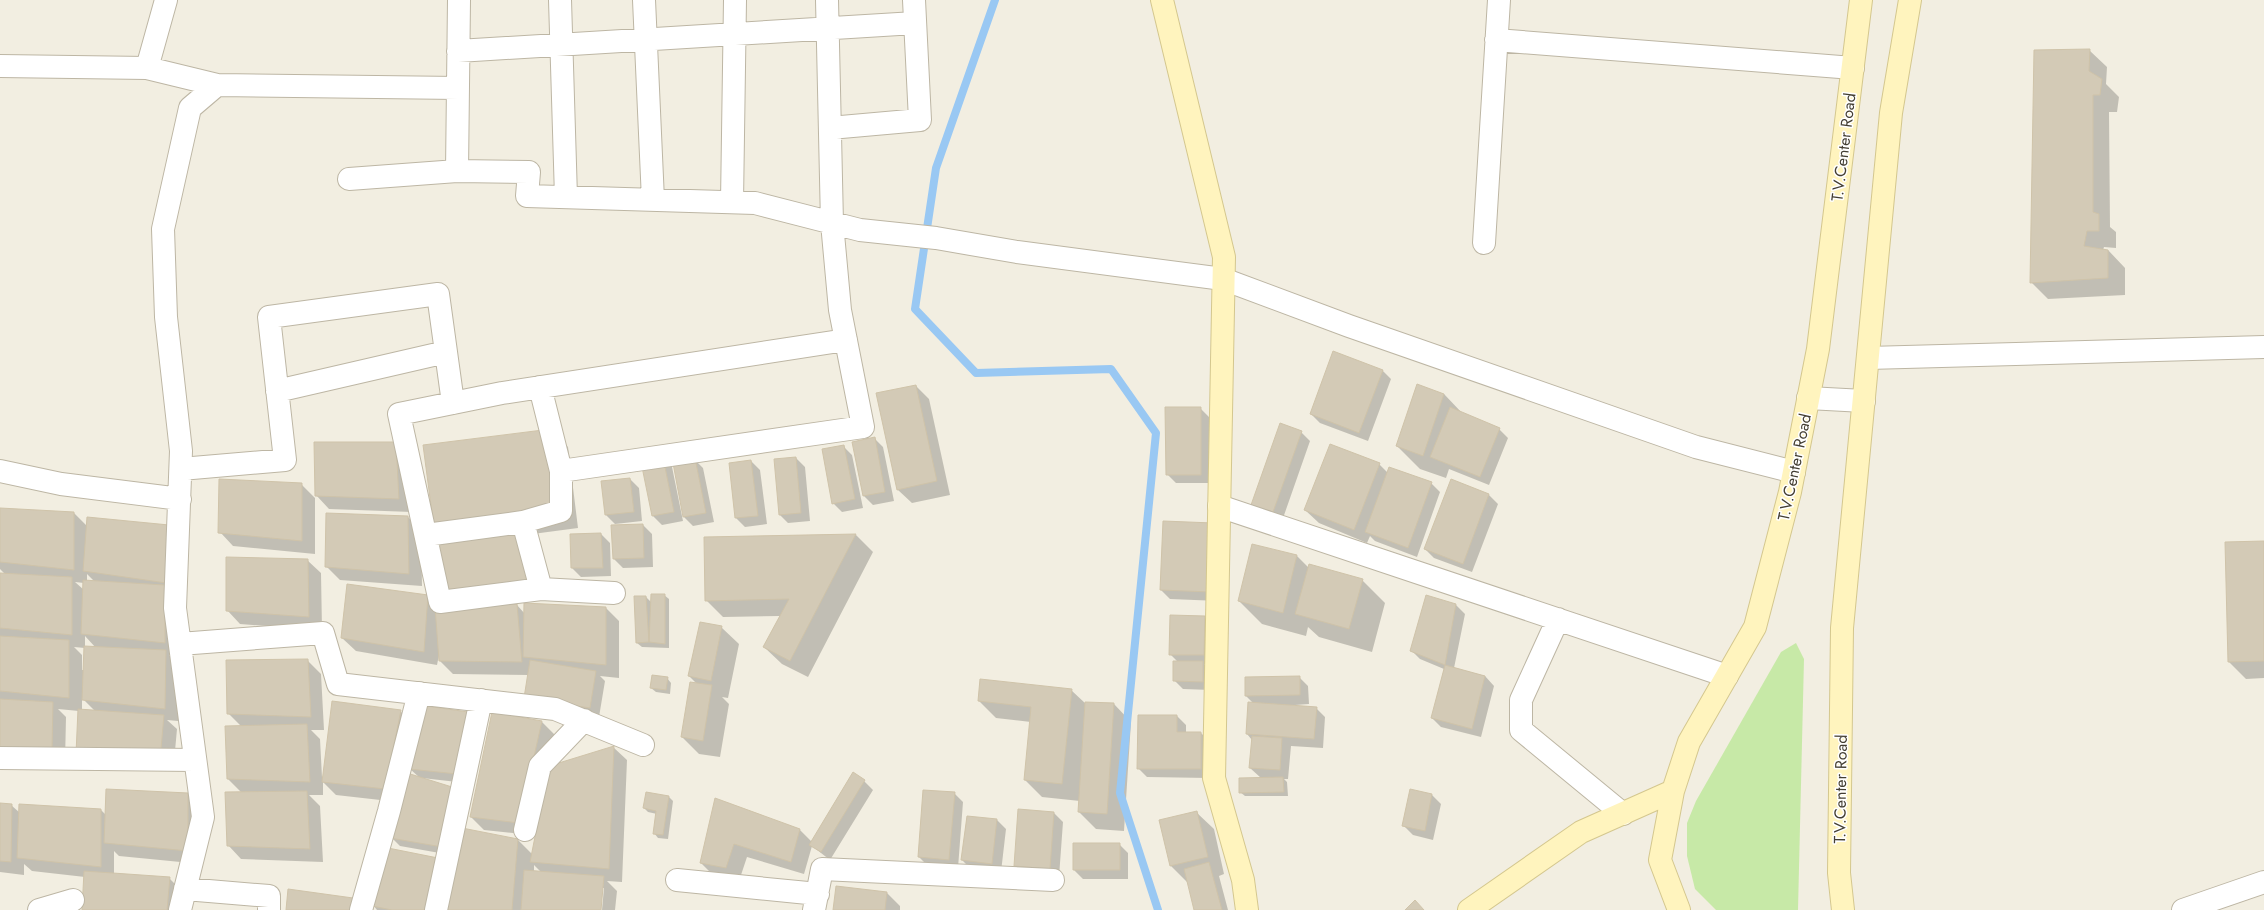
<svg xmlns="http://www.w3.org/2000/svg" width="2264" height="910" font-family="Jost,sans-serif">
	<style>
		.green { fill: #c7e9a7 }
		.shadow { fill: #0003; fill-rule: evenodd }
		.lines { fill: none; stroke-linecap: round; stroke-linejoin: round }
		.stream { stroke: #99c8f3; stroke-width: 8 }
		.building { fill: #d3cab6; stroke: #cfc3a9 }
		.street-casing { stroke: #bdb6a4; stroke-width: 24 }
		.secondary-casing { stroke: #d4c78e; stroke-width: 24 }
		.street { stroke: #fff; stroke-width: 22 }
		.secondary { stroke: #fff4be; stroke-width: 22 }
		.labels { text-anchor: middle; stroke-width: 3; stroke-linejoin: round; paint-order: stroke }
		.street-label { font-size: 16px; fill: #433e32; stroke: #fff }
	</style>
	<rect width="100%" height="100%" fill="#f2eee1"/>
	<path class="green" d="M 1796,643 L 1804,659 L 1798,910 L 1716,910 L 1695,889 L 1687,856 L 1687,823 L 1696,801 L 1781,652 Z"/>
	<path class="shadow" d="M 2089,50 L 2107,67 L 2106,84 L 2119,97 L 2117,112 L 2109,112 L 2110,227 L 2116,232 L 2116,248 L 2104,247 L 2103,250 L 2108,250 L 2125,268 L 2125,295 L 2048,299 L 2031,282 Z
		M 1382,370 L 1391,379 L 1368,441 L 1320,423 L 1311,414 Z
		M 916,386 L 929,399 L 950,495 L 912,503 L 898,490 Z
		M 1444,394 L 1463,414 L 1499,429 L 1508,438 L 1489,485 L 1449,469 L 1446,478 L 1420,469 L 1397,446 Z
		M 1200,408 L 1209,417 L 1210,483 L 1176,483 L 1167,474 Z
		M 551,430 L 568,447 L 578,528 L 525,535 L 486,605 L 517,605 L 525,614 L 606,608 L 619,621 L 619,678 L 600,676 L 605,681 L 599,717 L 534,707 L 529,675 L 453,674 L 440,661 L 439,655 L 437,665 L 356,651 L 342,638 L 428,596 Z
		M 1301,432 L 1310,441 L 1282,521 L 1261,513 L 1252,504 Z
		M 874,438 L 883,447 L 894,501 L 873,505 L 864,496 L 854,442 Z
		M 315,443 L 409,456 L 412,512 L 329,509 L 316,495 Z
		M 843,446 L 852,455 L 863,508 L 842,512 L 833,503 Z
		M 663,458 L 672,467 L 683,521 L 662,525 L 653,516 Z
		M 796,458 L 805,467 L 810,521 L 788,523 L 779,514 Z
		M 694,459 L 703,468 L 714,522 L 693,526 L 684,517 Z
		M 751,461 L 760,470 L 767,524 L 745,527 L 736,518 Z
		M 1379,464 L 1388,473 L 1431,483 L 1440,492 L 1417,557 L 1375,541 L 1370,536 L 1367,543 L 1319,523 L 1305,510 Z
		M 630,479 L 639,488 L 642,521 L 615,524 L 606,515 Z
		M 1452,481 L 1489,495 L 1498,504 L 1472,572 L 1434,558 L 1425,549 Z
		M 301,484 L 315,498 L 315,554 L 233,546 L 220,532 Z
		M 0,509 L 74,513 L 87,526 L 168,526 L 178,655 L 169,655 L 179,665 L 178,721 L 167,720 L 177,729 L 174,762 L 79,711 L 58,709 L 66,717 L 65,763 L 0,761 L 0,574 L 5,574 L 0,569 ZM 87,574 L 95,582 L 87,581 ZM 75,582 L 84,583 L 84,590 ZM 85,636 L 96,648 L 85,647 ZM 74,647 L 85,648 L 84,670 L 82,670 L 82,655 ZM 82,698 L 95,711 L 82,710 Z
		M 408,517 L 421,530 L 422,586 L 340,580 L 326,566 Z
		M 643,525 L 652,534 L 653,567 L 623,568 L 614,559 L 612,526 Z
		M 1222,533 L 1219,601 L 1170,599 L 1161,590 Z
		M 601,534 L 610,543 L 611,576 L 581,577 L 572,568 L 571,535 Z
		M 856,535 L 873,552 L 808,677 L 782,664 L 764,647 L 780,616 L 723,617 L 706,600 L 705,538 Z
		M 2264,542 L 2264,678 L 2246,679 L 2229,662 Z
		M 1253,545 L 1297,556 L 1309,568 L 1362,580 L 1385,603 L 1372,652 L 1319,637 L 1308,627 L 1306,636 L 1262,624 L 1239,601 Z
		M 307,560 L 321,573 L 322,630 L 240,624 L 227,610 Z
		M 664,595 L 669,599 L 669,648 L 642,647 L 637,643 L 646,597 L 651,602 Z
		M 1426,597 L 1456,605 L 1465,614 L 1454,668 L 1485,676 L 1494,686 L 1481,737 L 1441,727 L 1432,718 L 1444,669 L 1420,659 L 1411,650 Z
		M 1204,617 L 1214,626 L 1213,664 L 1204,664 L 1212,671 L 1211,690 L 1183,689 L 1174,680 L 1178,662 L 1170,654 Z
		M 721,627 L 739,644 L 728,698 L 722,697 L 729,704 L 720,757 L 699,754 L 682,737 L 697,684 L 689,676 Z
		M 307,660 L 321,674 L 324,730 L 311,730 L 320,739 L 322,777 L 400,711 L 414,724 L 398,802 L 336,795 L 323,782 L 323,795 L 309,795 L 320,806 L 323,862 L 241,859 L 228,845 L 242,793 L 228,779 L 241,726 L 228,713 Z
		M 1299,677 L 1308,686 L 1309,704 L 1281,706 L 1316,708 L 1325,717 L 1323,748 L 1291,746 L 1288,779 L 1284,779 L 1287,782 L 1288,796 L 1245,796 L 1240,792 L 1261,778 L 1250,768 L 1252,740 L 1247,734 L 1254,704 L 1246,696 Z
		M 667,678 L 671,683 L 670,694 L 656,692 L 651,688 Z
		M 1071,690 L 1086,704 L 1114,704 L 1131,722 L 1124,831 L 1096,829 L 1079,812 L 1080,801 L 1042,797 L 1025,780 L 1031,722 L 996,718 L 979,701 Z
		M 428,707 L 466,783 L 422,778 L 451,855 L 400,846 L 391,837 L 420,778 L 410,769 Z
		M 1177,716 L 1186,725 L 1186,733 L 1201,733 L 1210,742 L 1209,778 L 1147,777 L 1138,768 Z
		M 542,722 L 555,735 L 533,835 L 484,830 L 471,817 Z
		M 613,747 L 627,760 L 622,882 L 607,881 L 617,891 L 615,910 L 602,910 L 604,888 L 602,888 L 600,910 L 446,910 L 463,829 L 518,840 L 532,854 ZM 534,865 L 541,872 L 534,872 Z
		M 864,781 L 873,790 L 830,860 L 812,846 L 804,874 L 747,857 L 739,881 L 714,876 L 701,863 L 716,800 L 799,829 L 812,842 Z
		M 1411,790 L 1432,795 L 1441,804 L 1433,840 L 1413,835 L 1404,826 Z
		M 954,793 L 963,802 L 958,868 L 928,866 L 919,857 Z
		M 187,794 L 201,808 L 201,864 L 119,856 L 114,851 L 114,874 L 169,878 L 182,891 L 181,910 L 83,910 L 85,877 L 32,871 L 24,864 L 24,875 L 0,872 L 0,804 L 11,805 L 20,813 L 101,810 L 106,815 Z
		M 669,797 L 673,801 L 668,839 L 658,838 L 654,833 L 657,814 L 648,812 L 644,808 Z
		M 1196,812 L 1214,829 L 1224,874 L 1219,876 L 1228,910 L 1195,910 L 1188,883 L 1171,866 L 1160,821 Z
		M 1054,813 L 1063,822 L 1059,877 L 1024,875 L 1015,866 Z
		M 967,817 L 997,820 L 1006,829 L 1001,872 L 971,869 L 962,860 Z
		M 1119,844 L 1128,853 L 1128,879 L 1083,879 L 1074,870 Z
		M 887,893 L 900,906 L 900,910 L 834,910 Z
		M 373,905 L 438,910 L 377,910 Z"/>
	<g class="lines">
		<path class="stream" d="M 995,0 L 936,168 L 915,309 L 976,373 L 1111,369 L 1156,433 L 1120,793 L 1158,910"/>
	</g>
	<path class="building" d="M 2090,49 L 2089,71 L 2102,79 L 2100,95 L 2093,95 L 2093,212 L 2099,214 L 2099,231 L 2087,231 L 2084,246 L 2108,250 L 2108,278 L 2030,283 L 2034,50 Z
		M 1333,351 L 1383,370 L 1359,433 L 1310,414 Z
		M 1417,384 L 1444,394 L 1423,456 L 1396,446 Z
		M 916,385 L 937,481 L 897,490 L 876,393 Z
		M 1165,407 L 1201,407 L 1201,475 L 1166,475 Z
		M 1450,407 L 1500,428 L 1480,477 L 1430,457 Z
		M 1280,423 L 1302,431 L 1273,512 L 1251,505 Z
		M 551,429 L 561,511 L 434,528 L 423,445 Z
		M 875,437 L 885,492 L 863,496 L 852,442 Z
		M 314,442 L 396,442 L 399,499 L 315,496 Z
		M 1330,444 L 1380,463 L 1354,530 L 1304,510 Z
		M 844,445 L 855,499 L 832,504 L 822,449 Z
		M 663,457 L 674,512 L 652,516 L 641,462 Z
		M 796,457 L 801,513 L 779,515 L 774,459 Z
		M 695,458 L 706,513 L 683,517 L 673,463 Z
		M 751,460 L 758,516 L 735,518 L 729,463 Z
		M 1389,467 L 1432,482 L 1408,548 L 1365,532 Z
		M 630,478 L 634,512 L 605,515 L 601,481 Z
		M 219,479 L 302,483 L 302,541 L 218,533 Z
		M 1451,479 L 1489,494 L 1463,564 L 1424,549 Z
		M 0,508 L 74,512 L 74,570 L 0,562 Z
		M 326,513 L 408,516 L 409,574 L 325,567 Z
		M 87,517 L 169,525 L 166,583 L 83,571 Z
		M 1163,521 L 1213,523 L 1210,592 L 1160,590 Z
		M 643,524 L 644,558 L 613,559 L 611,525 Z
		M 518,526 L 532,583 L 450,596 L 438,544 Z
		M 601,533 L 603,568 L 571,568 L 570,534 Z
		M 856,534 L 790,661 L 763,647 L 789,599 L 705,601 L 704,537 Z
		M 2264,541 L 2264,661 L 2228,662 L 2225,542 Z
		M 1252,544 L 1297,555 L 1283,613 L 1238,601 Z
		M 226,557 L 308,559 L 309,617 L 226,611 Z
		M 1309,564 L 1363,579 L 1349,629 L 1295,614 Z
		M 0,573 L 72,577 L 72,635 L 0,628 Z
		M 83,580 L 165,585 L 165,643 L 81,634 Z
		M 347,584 L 428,595 L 424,652 L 341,638 Z
		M 651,594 L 665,594 L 665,644 L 649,642 Z
		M 1426,595 L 1456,604 L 1445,665 L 1410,651 Z
		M 634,596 L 646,596 L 649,642 L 636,643 Z
		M 524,603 L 606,607 L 606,665 L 523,657 Z
		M 517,604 L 522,662 L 439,661 L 435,607 Z
		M 1170,615 L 1205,616 L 1204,655 L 1169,655 Z
		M 700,622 L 722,626 L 711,681 L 688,676 Z
		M 0,636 L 69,640 L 69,698 L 0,691 Z
		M 84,646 L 166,650 L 165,709 L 82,700 Z
		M 308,659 L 311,717 L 227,714 L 226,660 Z
		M 530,660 L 596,671 L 590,708 L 524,698 Z
		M 1173,661 L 1203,661 L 1203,682 L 1173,681 Z
		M 1445,665 L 1485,676 L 1472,729 L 1431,718 Z
		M 652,675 L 668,677 L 666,690 L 650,688 Z
		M 1300,676 L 1300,695 L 1245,696 L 1245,677 Z
		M 980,679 L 1072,689 L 1062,784 L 1024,780 L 1031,707 L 978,701 Z
		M 690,682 L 712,685 L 703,741 L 681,737 Z
		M 0,699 L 53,702 L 52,750 L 0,748 Z
		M 332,701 L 401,710 L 385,789 L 322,782 Z
		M 1085,702 L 1114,703 L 1107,814 L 1078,812 Z
		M 1248,702 L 1317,707 L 1314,739 L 1246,734 Z
		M 427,706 L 468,712 L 457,774 L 409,769 Z
		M 78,709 L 164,715 L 161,749 L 76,754 Z
		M 492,712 L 542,721 L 519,823 L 470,817 Z
		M 1138,715 L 1177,715 L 1177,732 L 1201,732 L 1201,769 L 1137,769 Z
		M 307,724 L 310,782 L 227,779 L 225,726 Z
		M 1252,736 L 1282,738 L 1280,770 L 1249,768 Z
		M 614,746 L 609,869 L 530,862 L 549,766 Z
		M 853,772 L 865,780 L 821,852 L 809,845 Z
		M 407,773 L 452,787 L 442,847 L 390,838 Z
		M 1283,777 L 1284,792 L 1239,793 L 1239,778 Z
		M 106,789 L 188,793 L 188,851 L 104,843 Z
		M 1410,789 L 1432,794 L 1425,831 L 1402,826 Z
		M 923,790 L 955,792 L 949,860 L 918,857 Z
		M 307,791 L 310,849 L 227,846 L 225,792 Z
		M 646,792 L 669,796 L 663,835 L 653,834 L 656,811 L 643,808 Z
		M 715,798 L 800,829 L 791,862 L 734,844 L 726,868 L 700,863 Z
		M 0,803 L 12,804 L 11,862 L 0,861 Z
		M 19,804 L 101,809 L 101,867 L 17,858 Z
		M 1018,809 L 1054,812 L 1050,869 L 1014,866 Z
		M 1197,811 L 1208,857 L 1170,866 L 1159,820 Z
		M 967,816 L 997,819 L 992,864 L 961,860 Z
		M 462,828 L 518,839 L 512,910 L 445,910 Z
		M 1073,843 L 1120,843 L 1120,870 L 1073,870 Z
		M 388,848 L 438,858 L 427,910 L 392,910 L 372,906 Z
		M 1209,862 L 1222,910 L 1194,910 L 1184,869 Z
		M 524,870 L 604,876 L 601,910 L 521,910 Z
		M 84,871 L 170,877 L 167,910 L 82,910 Z
		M 836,886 L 887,892 L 885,910 L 833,910 Z
		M 288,889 L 353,898 L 351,910 L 286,910 Z
		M 1415,900 L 1424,910 L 1405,910 Z"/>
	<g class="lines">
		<defs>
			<path id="street" d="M 560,0 L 566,197
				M 644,0 L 653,200
				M 1496,40 L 1853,68
				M 458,51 L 915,23
				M 0,66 L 147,68 L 217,85
				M 147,68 L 166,0
				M 830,128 L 920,120 L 914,0
				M 457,171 L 459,0
				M 349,179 L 457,171 L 529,172 L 527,196 L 755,203 L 860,230 L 936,238 L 1017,252 L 1223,279 L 1349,326 L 1696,447 L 1794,472
				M 732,202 L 735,0
				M 1484,243 L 1499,0
				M 1868,358 L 2264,347
				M 540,387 L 561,471 L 561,511 L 523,522 L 541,589
				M 277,391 L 446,352
				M 1808,398 L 1864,401
				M 181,469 L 285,460 L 269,317 L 438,294 L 453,403
				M 0,471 L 61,484 L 180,499
				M 561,471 L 863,427 L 840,310 L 832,223 L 827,0
				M 1219,506 L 1727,676
				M 426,535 L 523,522
				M 614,593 L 541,589 L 440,602 L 399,414 L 502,393 L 846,340
				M 1558,619 L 1521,700 L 1521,730 L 1623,814
				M 180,644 L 323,633 L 338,684 L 555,709 L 643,745
				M 0,758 L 195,760
				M 525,830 L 540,766 L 584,720
				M 677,880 L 818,894
				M 185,889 L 269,896 L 269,910
				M 39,910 L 73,900
				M 180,910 L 203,817 L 175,608 L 181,451 L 166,317 L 163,229 L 190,108 L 217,85 L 458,88
				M 361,910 L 389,811 L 419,693
				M 436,910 L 481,700
				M 814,910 L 822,869 L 1053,880
				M 2183,910 L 2264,882"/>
			<path id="secondary" d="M 1162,0 L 1224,257 L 1214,778 L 1243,880 L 1247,910
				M 1469,910 L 1581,832 L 1673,791
				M 1679,910 L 1660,860 L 1673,791 L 1689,742 L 1755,627 L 1790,492 L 1818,349 L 1861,0
				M 1843,910 L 1839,873 L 1842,628 L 1891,113 L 1910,0"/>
		</defs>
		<use href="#street" class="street-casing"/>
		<use href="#secondary" class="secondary-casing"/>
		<use href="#street" class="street"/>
		<use href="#secondary" class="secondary"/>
	</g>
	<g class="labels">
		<g class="street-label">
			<text transform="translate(1843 147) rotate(-83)" y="6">T.V.Center Road</text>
			<text transform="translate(1794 467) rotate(-78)" y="6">T.V.Center Road</text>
			<text transform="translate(1840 789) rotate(-89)" y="6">T.V.Center Road</text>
		</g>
	</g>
</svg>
